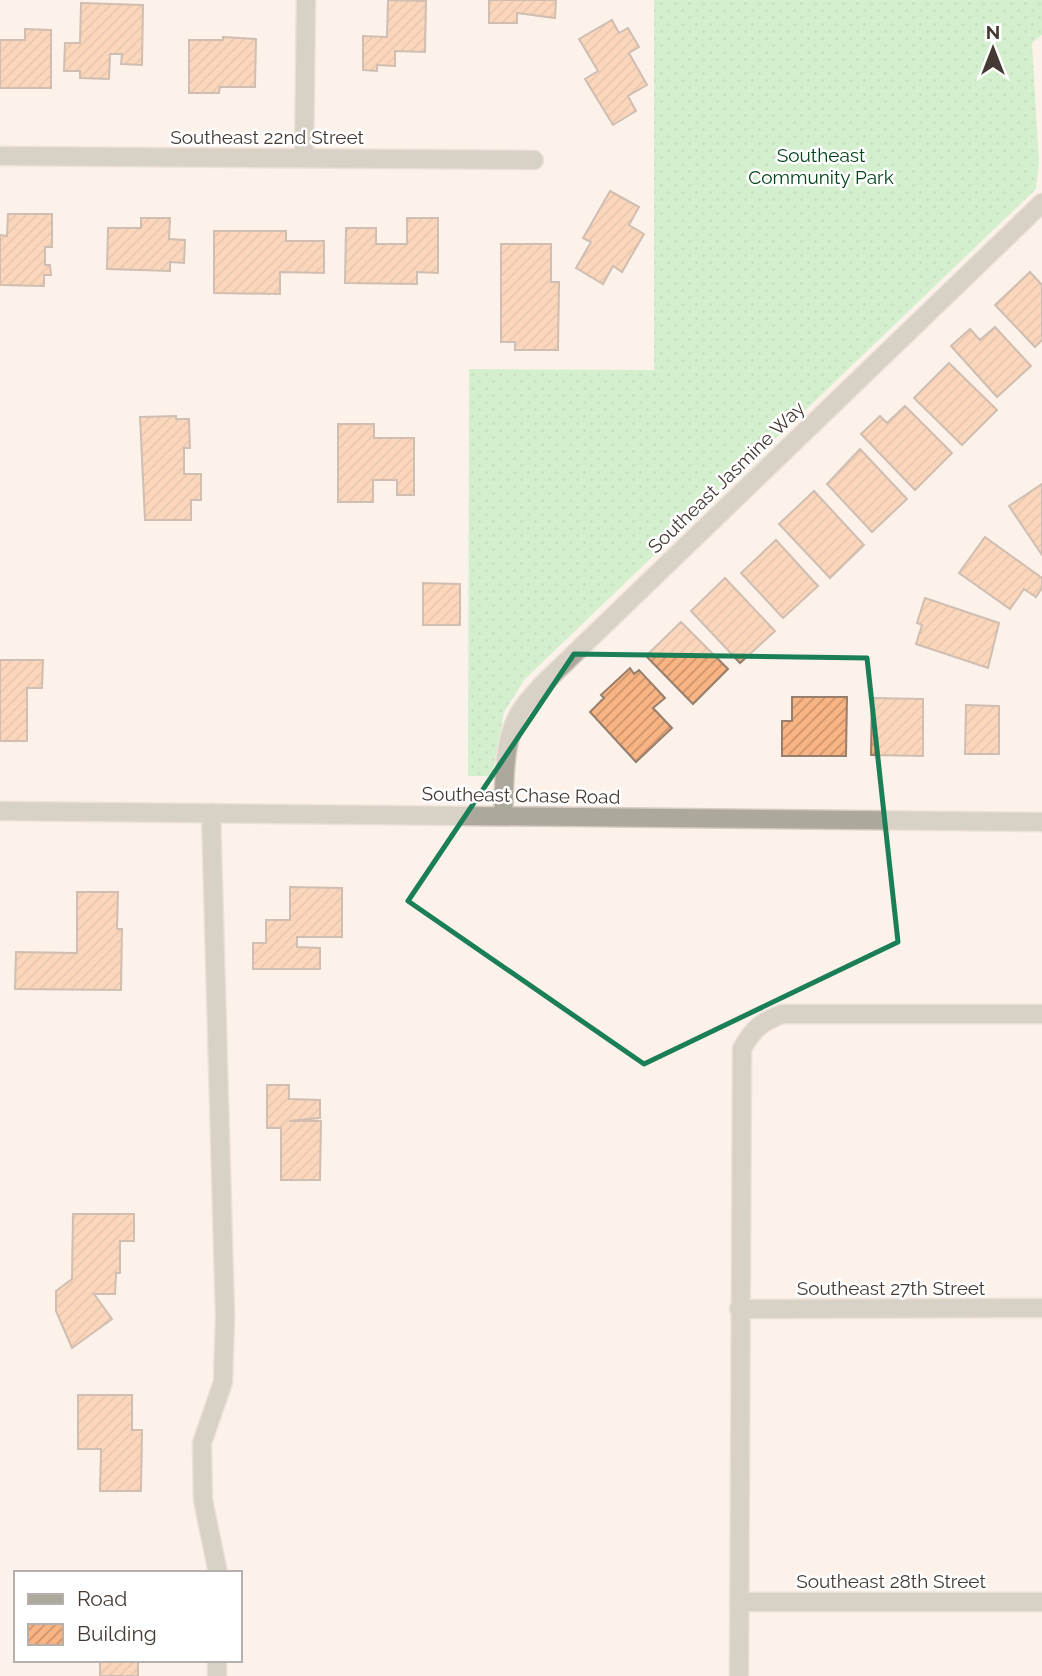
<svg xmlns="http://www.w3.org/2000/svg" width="1042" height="1676" font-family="Raleway,sans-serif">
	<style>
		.grass { fill: url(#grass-dots) }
		.building { fill: url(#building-hatch); stroke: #977e6d; stroke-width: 2 }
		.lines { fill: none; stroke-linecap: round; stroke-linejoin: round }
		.minor-casing { stroke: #d8cdc5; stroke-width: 21 }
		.minor { stroke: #aca89c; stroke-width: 18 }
		.marked { fill: none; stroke: #1a7e57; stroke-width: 5; stroke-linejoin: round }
		.labels { text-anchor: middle; stroke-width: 5; stroke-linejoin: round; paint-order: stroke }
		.street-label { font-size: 19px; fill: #453a33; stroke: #fff }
		.park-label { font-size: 19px; fill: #04451a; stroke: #fff }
	</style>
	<defs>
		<pattern id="grass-dots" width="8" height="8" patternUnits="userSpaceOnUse" patternTransform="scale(1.75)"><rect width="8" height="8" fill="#a1ebac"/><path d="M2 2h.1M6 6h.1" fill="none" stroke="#8cca94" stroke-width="1.8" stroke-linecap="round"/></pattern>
		<pattern id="building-hatch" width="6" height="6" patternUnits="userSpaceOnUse" patternTransform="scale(1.75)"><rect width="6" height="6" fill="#f9b483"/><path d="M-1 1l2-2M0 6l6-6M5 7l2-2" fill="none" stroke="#cb936c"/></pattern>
	</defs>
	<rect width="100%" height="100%" fill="#fdf2ea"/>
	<path class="grass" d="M 654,0 L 1042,0 L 1042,35 L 1032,43 L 1039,162 L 1036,189 L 525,679 L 504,712 L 492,776 L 468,776 L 469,369 L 654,370 Z"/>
	<path class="building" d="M 388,0 L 426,1 L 425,52 L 395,51 L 395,66 L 377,65 L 377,71 L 363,70 L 363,36 L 387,37 Z
		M 489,0 L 556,0 L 555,18 L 517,13 L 517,23 L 489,23 Z
		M 81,3 L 143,5 L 142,65 L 121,64 L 122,54 L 110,54 L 109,79 L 80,78 L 80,71 L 64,71 L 65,43 L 80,43 Z
		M 612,20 L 619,33 L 628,28 L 639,47 L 629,53 L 647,85 L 628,96 L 636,111 L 613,125 L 585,79 L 598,71 L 579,39 Z
		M 25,29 L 51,30 L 51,88 L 0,88 L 0,40 L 25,40 Z
		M 223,37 L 256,39 L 255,87 L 220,87 L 219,93 L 189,93 L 189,40 L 223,40 Z
		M 610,191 L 639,207 L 629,225 L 644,234 L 622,272 L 613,266 L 603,284 L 576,268 L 591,242 L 583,238 Z
		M 8,214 L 52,214 L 52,247 L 45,247 L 45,265 L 50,265 L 51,275 L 44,275 L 44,286 L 0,285 L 0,235 L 7,236 Z
		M 141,218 L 170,218 L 169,239 L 185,240 L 184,263 L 170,262 L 170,271 L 107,269 L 108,228 L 141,228 Z
		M 407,218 L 438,218 L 438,273 L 417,272 L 417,284 L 345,283 L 346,228 L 376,228 L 376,244 L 407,244 Z
		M 214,231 L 286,231 L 286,241 L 324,241 L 324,273 L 280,272 L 280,294 L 214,293 Z
		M 501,244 L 551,244 L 551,282 L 559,282 L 558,350 L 515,350 L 515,342 L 501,342 Z
		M 1030,272 L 1042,285 L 1042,340 L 1035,347 L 995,305 Z
		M 995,327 L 1031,366 L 997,397 L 951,346 L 970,329 L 980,340 Z
		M 949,363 L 997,410 L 962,445 L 914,398 Z
		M 905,406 L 952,453 L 915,490 L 861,434 L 880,416 L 887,423 Z
		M 176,416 L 176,419 L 189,419 L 190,448 L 184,448 L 184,474 L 201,474 L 201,500 L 191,500 L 191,520 L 145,520 L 140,417 Z
		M 338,424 L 374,424 L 374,438 L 414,438 L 414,495 L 397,495 L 397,480 L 373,480 L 373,502 L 338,502 Z
		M 860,449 L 907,499 L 872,532 L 827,484 Z
		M 1042,484 L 1042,555 L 1009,506 Z
		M 814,491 L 864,545 L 830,578 L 779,524 Z
		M 985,537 L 1042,578 L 1042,588 L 1036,597 L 1024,589 L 1010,609 L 959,573 Z
		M 776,540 L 818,586 L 783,618 L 741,573 Z
		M 725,578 L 775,631 L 740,663 L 691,611 Z
		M 423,583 L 460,584 L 460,625 L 423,625 Z
		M 925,598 L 999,623 L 988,668 L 916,644 L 922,625 L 917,623 Z
		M 681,622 L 728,669 L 693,704 L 646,656 Z
		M 0,660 L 43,660 L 42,688 L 27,688 L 27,741 L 0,741 Z
		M 630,668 L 634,674 L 639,670 L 665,698 L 653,708 L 672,728 L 636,762 L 590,712 L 604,698 L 601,695 Z
		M 792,697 L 847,697 L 846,756 L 782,756 L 782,721 L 792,721 Z
		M 872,698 L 923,699 L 923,756 L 871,755 Z
		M 966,705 L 999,706 L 999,754 L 965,754 Z
		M 290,887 L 342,888 L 342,937 L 297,937 L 297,947 L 320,948 L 320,969 L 253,969 L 253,943 L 266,943 L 266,920 L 290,920 Z
		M 77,892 L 118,892 L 117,929 L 122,929 L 121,990 L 15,989 L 16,952 L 77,953 Z
		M 267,1085 L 289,1085 L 289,1099 L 320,1100 L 320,1118 L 289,1121 L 321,1121 L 320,1180 L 281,1180 L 281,1128 L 267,1128 Z
		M 73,1214 L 134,1214 L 134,1241 L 120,1241 L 120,1273 L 116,1273 L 115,1294 L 94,1294 L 112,1319 L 72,1348 L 56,1311 L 56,1291 L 72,1279 Z
		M 78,1395 L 132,1395 L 132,1430 L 142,1430 L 141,1491 L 100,1491 L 101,1449 L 78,1449 Z
		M 100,1660 L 138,1660 L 138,1676 L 100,1676 Z"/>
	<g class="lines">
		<defs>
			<path id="minor" d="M 0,156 L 534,160
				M 304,158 L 306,0
				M 0,811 L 1042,822
				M 211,813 L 225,1316 L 223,1382 L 202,1443 L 203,1500 L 218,1573
				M 503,816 C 505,783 502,738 522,709 C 529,699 538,689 547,680 L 1042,203
				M 739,1309 L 1042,1308
				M 739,1602 L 1042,1602
				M 217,1676 L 217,1660
				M 739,1676 L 742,1049 C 752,1030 761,1022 782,1014 L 1042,1014"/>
		</defs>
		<use href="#minor" class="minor-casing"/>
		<use href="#minor" class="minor"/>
	</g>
	<path d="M0 0H1042V1676H0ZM 574,654 L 867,658 L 898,942 L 644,1064 L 408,901 Z" fill="#fdf2ea" fill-opacity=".55" fill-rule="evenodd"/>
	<path class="marked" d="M 574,654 L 867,658 L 898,942 L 644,1064 L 408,901 Z"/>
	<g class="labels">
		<g class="street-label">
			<text x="267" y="144">Southeast 22nd Street</text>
			<text transform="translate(726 477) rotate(-44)" y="7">Southeast Jasmine Way</text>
			<text transform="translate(521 795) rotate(1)" y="7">Southeast Chase Road</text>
			<text x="891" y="1295">Southeast 27th Street</text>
			<text x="891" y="1588">Southeast 28th Street</text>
		</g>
		<g class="park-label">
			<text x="821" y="162">Southeast<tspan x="821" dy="22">Community Park</tspan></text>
		</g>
	</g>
	<rect x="14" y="1571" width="228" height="91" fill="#ffffff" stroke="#b5b0ad" stroke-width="2"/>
	<rect x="28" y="1594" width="35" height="10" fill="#aca89c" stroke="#b5b0ad" stroke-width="2"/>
	<text x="77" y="1606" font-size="21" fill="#453a33">Road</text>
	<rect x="28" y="1624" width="35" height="21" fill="url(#building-hatch)" stroke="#b5b0ad" stroke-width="2"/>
	<text x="77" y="1641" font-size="21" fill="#453a33">Building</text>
	<g transform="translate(993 49)" stroke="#ffffff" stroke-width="5" paint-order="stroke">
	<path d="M0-5L12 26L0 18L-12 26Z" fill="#453a33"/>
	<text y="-10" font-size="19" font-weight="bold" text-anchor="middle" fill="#453a33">N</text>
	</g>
</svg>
